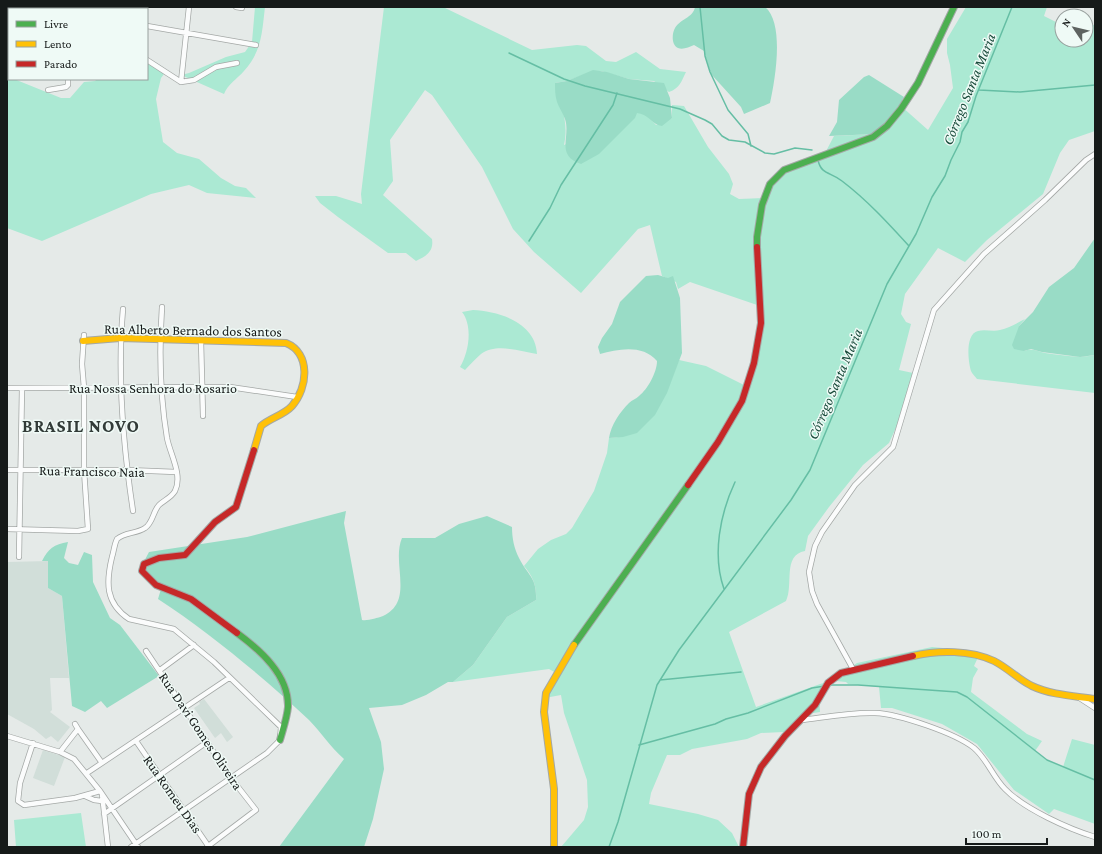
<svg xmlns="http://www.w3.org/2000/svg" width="1102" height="854" font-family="'Crimson Pro',serif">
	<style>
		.built { fill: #d1ded9 }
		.green { fill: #abe9d3 }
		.forest { fill: #99dcc6 }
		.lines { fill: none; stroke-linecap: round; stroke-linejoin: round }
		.stream { stroke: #65bea4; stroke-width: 1.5 }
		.street-casing { stroke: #a4a8a6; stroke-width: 6 }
		.fast-casing { stroke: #a4a8a6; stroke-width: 8 }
		.slow-casing { stroke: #a4a8a6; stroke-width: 8 }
		.jam-casing { stroke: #a4a8a6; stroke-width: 8 }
		.street { stroke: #fbfcfc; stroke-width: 4.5 }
		.fast { stroke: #4caf50; stroke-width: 6 }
		.slow { stroke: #ffc107; stroke-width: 6 }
		.jam { stroke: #c62828; stroke-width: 6 }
		.labels { text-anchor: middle; stroke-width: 3; stroke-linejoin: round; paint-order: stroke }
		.street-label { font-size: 14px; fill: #161a19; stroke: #effaf6 }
		.water-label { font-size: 15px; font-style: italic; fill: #1a4c3c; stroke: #effaf6 }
		.district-label { font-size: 18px; font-weight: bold; letter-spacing: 1px; fill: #323b38; stroke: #effaf6 }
	</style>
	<rect width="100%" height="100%" fill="#e5eae8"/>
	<path class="built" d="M 49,561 L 48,588 L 62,596 L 69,678 L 50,678 L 52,710 L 50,712 L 70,727 L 58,742 L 51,736 L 46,739 L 34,729 L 7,714 L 7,562 Z
		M 204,699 L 233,737 L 227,742 L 221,733 L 215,738 L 194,708 L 200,704 L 199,702 Z
		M 43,750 L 65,757 L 54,786 L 33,778 Z"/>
	<path class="green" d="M 255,7 L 265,7 C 262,32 262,51 244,71 C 237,79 228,84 224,94 L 181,75 L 189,73 L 226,57 L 245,52 L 252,42 Z
		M 384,7 L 443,7 L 532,50 L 577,45 L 586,46 L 606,61 L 616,62 L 636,52 L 660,69 L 686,72 C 681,82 680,88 669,92 L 654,81 L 629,79 L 601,71 L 593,71 L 567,81 L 555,83 C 561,104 569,123 564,145 L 637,112 L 646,114 L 656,125 L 672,118 L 672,105 L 684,106 L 708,147 L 729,174 L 733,184 L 730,194 L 739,199 L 765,198 L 780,174 L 823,157 L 834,136 L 876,134 L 901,106 L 928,130 L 953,88 L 950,65 L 947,53 L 947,39 L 966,7 L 1047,7 L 1044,16 L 1062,25 L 1062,40 L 1086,40 L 1086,25 L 1095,25 L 1095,131 L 1069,140 L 1060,153 L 1043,194 L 987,240 L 965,262 L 938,248 L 905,294 L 901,314 L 906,322 L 911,324 L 899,370 L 913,373 L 899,421 L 889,443 L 863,465 L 829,507 L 808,536 L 805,551 C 782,555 794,585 786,601 L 729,632 L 756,707 L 823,683 L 819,694 L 820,712 L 807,714 L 784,732 L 761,733 L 747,739 L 692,749 L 680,755 L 667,755 L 651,793 L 649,804 L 698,814 L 718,820 L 732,833 L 739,847 L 561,847 L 584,820 L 588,807 L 587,780 L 564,713 L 561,695 L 550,697 L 547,695 L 556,673 L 549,669 L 453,682 L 473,665 L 507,617 L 536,600 C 537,587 533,576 524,566 L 538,549 L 551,540 L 566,534 L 572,528 L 594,491 L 607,453 L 609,438 C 655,436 665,395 679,360 L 706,366 L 744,385 C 754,359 758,333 760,306 L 690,282 L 678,289 L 676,282 L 662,276 L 650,225 L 638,229 L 581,293 L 534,252 L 513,229 L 482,167 L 432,95 L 425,90 L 390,140 L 393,181 L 383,195 L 432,239 C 434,252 426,256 416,261 L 406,253 L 388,253 L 338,217 L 320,203 L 315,196 L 336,196 L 362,204 L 361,194 Z
		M 147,60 L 155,62 L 167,70 L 161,78 L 156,99 L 163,142 L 177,153 L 199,159 L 221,178 L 235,186 L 246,188 L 256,198 L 207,193 L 189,185 L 172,189 L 151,194 L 42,241 L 7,228 L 8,77 L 9,79 L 14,79 L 61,98 L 70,98 L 84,82 L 95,81 L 97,79 L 147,79 Z
		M 473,310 C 499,311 536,323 537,354 C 520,351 496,343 481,354 C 475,359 470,365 465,370 L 460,367 C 469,352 473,326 462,312 Z
		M 1025,319 L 1019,326 L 1024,351 C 1032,348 1037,351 1045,353 C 1062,355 1078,359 1095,355 L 1095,393 L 977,379 C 975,376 972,374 971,371 C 968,361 965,334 978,331 C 985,329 993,332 1000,330 C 1009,328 1017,323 1025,319 Z
		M 932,647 L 976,651 L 980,653 L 974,666 L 978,669 L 973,678 L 971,692 L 1027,734 L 1042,741 L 1035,751 L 1046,760 L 1063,767 L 1072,739 L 1095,745 L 1095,824 L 1054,809 L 1049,814 L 1014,790 L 977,744 L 942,724 L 892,708 L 881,708 L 879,687 L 848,684 L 846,682 L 836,681 L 834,677 C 840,669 849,669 857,663 Z
		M 81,813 L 86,847 L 16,847 L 14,820 Z"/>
	<path class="forest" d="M 695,7 L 765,7 C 785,23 775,81 770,103 L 744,114 L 741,107 L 711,74 L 704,51 L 694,45 C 689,47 683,50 678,48 C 671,45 672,33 675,28 C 680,19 693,18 695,7 Z
		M 593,70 L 607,72 L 629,79 L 664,83 L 670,98 L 672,118 L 662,126 C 651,124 650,115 637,113 L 635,118 L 599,154 L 581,164 C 555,155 571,137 565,119 C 563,113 559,108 557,102 C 555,96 555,89 555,83 L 567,81 Z
		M 869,75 L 904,97 L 902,100 L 904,101 L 876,134 L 829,136 L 837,122 L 839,100 L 864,77 Z
		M 1095,238 L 1095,355 L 1080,357 L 1042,352 L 1031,349 L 1024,351 L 1014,349 L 1012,345 L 1019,326 L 1033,312 L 1049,287 L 1074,268 Z
		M 658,275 L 668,278 L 673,276 L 680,298 L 682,353 L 667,393 L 655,415 L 637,433 L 623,437 L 609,438 C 611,425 620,412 629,403 C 632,400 636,399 639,396 C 648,389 657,372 657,361 C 643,344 618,349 600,354 L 598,347 L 602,338 L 612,324 L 620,302 L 646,276 Z
		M 346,511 L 344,523 L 362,620 C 368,621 377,618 383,616 C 415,601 391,563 402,538 L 435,538 L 459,524 L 487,516 L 512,527 C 512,538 514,548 519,558 C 528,576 537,577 536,600 L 507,617 L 473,665 L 453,682 L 448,682 L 426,695 L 402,705 L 369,708 L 381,742 L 384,769 L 373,819 L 364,847 L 279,847 L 344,759 C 330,747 321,732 309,720 C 263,677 210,633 158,599 L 161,589 L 140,569 L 149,552 L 247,537 Z
		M 68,542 L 64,558 L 69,563 L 78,565 L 84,552 L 92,555 L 93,582 L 110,618 L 120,625 L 159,676 L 107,708 L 101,701 L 85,712 L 72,706 L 62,596 L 48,588 L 48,561 L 42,561 C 48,549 54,544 68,542 Z"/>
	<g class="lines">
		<path class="stream" d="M 700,7 L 705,56 L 710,72 L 728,110 L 748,134 L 751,146
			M 509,53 L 564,79 L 585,86 L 680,109 L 705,120 L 712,124 L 722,136 L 729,140 L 745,142 L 765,153 L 774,154 L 795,148 L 812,150
			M 979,90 L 1020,92 L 1095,85
			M 818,160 C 821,175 831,172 842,181 C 867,200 888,223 909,246
			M 529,241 L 550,208 L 561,185 L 613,105 L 617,93
			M 724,589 C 712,555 720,514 735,482
			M 660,680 L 741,672
			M 829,685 L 858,685 L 957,692 L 967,697 L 1047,760 L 1095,780
			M 639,745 L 715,724 L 726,719 L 748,713 L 812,688 L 825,686
			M 609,847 L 618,822 L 657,685 L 679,650 L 791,500 L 810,470 L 887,284 L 916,234 L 932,197 L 945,176 L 951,160 L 960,142 L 962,132 L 968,122 L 976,96 L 1012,7"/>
		<defs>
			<path id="street" d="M 18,7 L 31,9
				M 236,7 L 242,8
				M 12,9 L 12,7
				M 108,9 L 108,7
				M 147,26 L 256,45
				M 147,60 L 181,82 L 194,80 L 216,67 L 237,63
				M 181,82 L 189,7
				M 48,90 L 66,87 L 68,85 L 68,79
				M 123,309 C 117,377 123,445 133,511
				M 201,341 L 203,416
				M 7,388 L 230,387 L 297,397
				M 7,470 L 127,470 L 176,472
				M 7,529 L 78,531 L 88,529 L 84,470 L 84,388 L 82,364 L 84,335
				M 19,557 L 22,388
				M 146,651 L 231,778 L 256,810 L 207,847
				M 853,669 L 817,604 L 812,591 L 809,572 L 815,546 L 822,532 L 855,485 L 893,447 L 934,310 L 984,254 L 1045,200 L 1086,160 L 1095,154
				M 160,670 L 194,645
				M 1078,697 L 1095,708
				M 803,720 C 826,717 851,712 875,713 C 899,714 955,733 974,748 C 987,759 993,777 1005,789 C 1024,809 1069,829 1095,837
				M 78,729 L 102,763
				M 7,736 L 60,752 L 74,759 L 100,791 L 138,847
				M 136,741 L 209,847
				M 33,743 L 20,783 L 18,801 L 24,805 L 75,798 L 100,791
				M 60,752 L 78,729 L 75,724
				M 87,773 L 229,678
				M 102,794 L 108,847
				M 85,796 L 94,800 L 102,801
				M 104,814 L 207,742
				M 131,847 L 267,753 L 280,740 L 281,727 L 214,662 L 174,629 L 129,619 C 105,603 106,582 112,557 C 114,551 114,545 117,539 C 125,532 136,534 145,528 C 153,523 153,511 159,505 C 164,500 171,498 175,491 C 183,475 170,454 167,438 C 160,395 159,351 162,307"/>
			<path id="fast" d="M 757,247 L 757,237 L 762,205 L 770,184 L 784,170 L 873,137 L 887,126 L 901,109 L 918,83 L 954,7
				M 237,633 C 260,650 289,675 288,707 C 287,718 283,729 280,740
				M 574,645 L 688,485"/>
			<path id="slow" d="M 83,341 L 120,338 L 286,343 C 311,353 308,388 292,406 C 284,415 270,418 261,426 L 254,450
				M 913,656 C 938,650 971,650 994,661 C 1008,668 1019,680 1032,686 C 1051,695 1075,696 1095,699
				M 554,847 L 554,789 L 544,712 L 546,693 L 574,645"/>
			<path id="jam" d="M 688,485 L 718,442 L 742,401 L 754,363 L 761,323 L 757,247
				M 237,633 L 191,599 L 156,585 L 142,571 L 144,564 L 159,558 L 185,555 L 215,522 L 236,507 L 254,450
				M 743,847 L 749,794 L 761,767 L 785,736 L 815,705 L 828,683 L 841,673 L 913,656"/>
		</defs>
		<use href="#street" class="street-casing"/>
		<use href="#fast" class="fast-casing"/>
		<use href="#slow" class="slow-casing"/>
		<use href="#jam" class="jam-casing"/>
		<use href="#street" class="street"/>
		<use href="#fast" class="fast"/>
		<use href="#slow" class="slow"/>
		<use href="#jam" class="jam"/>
	</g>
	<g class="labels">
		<g class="street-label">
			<text transform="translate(193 330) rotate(1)" y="5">Rua Alberto Bernado dos Santos</text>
			<text x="153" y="393">Rua Nossa Senhora do Rosario</text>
			<text transform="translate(92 471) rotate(1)" y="5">Rua Francisco Naia</text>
			<text transform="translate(201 731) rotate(56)" y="5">Rua Davi Gomes Oliveira</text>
			<text transform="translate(173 794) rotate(55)" y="5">Rua Romeu Dias</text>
		</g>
		<g class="water-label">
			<text transform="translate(969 89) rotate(-68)" y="5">Córrego Santa Maria</text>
			<text transform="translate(835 384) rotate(-67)" y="5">Córrego Santa Maria</text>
		</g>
		<g class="district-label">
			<text x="81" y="432">BRASIL NOVO</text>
		</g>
	</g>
	<rect width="1102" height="854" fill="none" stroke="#161a19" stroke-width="16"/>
	<rect x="8" y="8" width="140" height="72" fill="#effaf6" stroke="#98a09e"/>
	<rect x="16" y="21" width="20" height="6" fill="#4caf50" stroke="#98a09e"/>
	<text x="44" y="28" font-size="12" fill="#161a19">Livre</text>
	<rect x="16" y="41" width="20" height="6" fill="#ffc107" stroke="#98a09e"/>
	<text x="44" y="48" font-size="12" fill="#161a19">Lento</text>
	<rect x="16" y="61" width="20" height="6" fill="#c62828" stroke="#98a09e"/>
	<text x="44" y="68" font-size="12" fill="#161a19">Parado</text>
	<g transform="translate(1074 28) rotate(305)"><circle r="19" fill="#effaf6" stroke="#98a09e"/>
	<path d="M0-3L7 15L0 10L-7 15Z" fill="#5e6361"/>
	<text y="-6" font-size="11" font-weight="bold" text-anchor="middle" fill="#161a19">N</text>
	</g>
	<path d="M966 838v6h81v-6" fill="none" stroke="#161a19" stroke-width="2"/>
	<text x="972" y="838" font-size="12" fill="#161a19" stroke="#effaf6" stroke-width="3" paint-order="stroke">100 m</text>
</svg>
